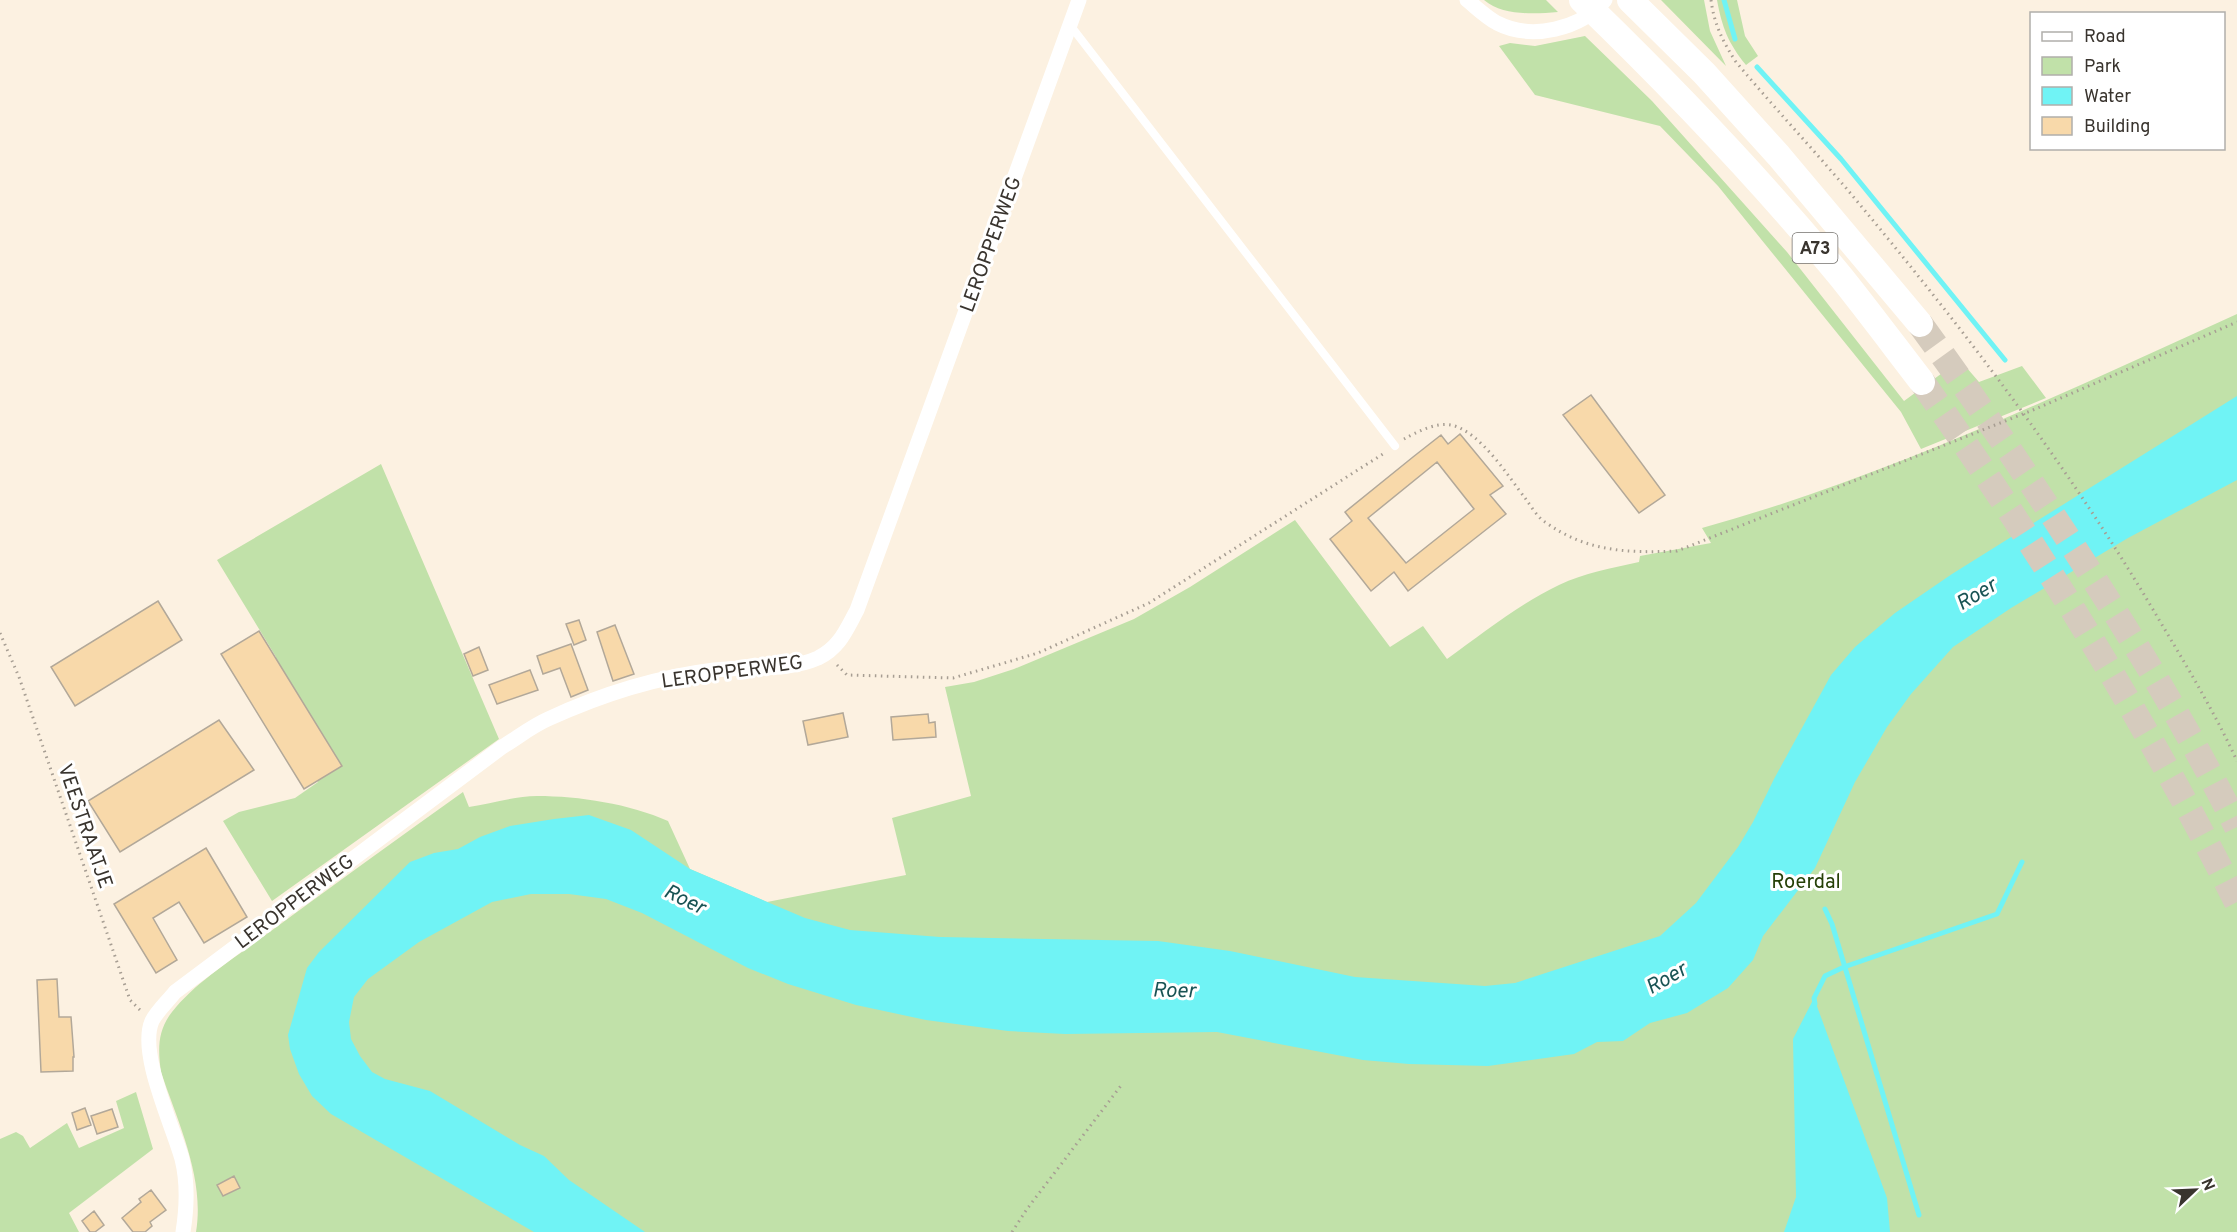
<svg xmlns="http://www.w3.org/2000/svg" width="2237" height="1232" font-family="Overpass,sans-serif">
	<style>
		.green { fill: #c1e1a9 }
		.water { fill: #70f3f5 }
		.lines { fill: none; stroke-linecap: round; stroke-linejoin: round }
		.stream { stroke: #70f3f5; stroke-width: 5 }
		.building { fill: #f8d9aa; stroke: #b2a899; stroke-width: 1.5; fill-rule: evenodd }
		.highway-tunnel { stroke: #d5cbbd; stroke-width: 26; stroke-dasharray: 26 13; stroke-linecap: butt }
		.path { stroke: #a79e93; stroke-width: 3; stroke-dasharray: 1.5 4.5; stroke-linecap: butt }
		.lane { stroke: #fff; stroke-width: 8 }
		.street { stroke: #fff; stroke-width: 15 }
		.highway { stroke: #fff; stroke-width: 26 }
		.labels { text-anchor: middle; stroke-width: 6; stroke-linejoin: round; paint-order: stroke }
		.shield { fill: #fff; stroke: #74716d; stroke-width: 1.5 }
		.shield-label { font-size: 18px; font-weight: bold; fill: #39342e }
		.street-label { font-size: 20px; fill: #39342e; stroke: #fff }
		.park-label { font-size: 20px; fill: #254007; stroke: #fff }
		.water-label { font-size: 21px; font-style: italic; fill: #195354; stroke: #fff }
	</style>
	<rect width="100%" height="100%" fill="#fcf1e1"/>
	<path class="green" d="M 1484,0 L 1546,0 L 1558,12 C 1534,14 1503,16 1484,0 Z
		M 1661,0 L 1704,0 L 1710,31 L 1726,66 Z
		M 1717,0 L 1737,0 L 1745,36 L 1758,56 L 1746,65 C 1728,43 1722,27 1717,0 Z
		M 1585,36 L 1652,101 L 1787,252 L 1904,401 L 1960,360 L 1979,382 L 2022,366 L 2046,398 L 1921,449 L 1901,412 L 1718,186 L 1660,126 L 1535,95 L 1499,46 L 1510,43 L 1535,46 Z
		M 2237,314 L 2237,1232 L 196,1232 C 205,1178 178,1123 161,1072 C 158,1050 157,1031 172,1012 C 196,981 239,955 271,931 C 334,885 398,838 463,792 L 469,807 C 491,804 515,796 537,796 C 579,796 630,804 668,821 L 690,869 L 767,902 L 906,875 L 892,818 L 971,796 L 945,687 L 974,682 L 1014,669 L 1134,619 L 1190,587 L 1295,520 L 1390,647 L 1423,626 L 1447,659 C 1483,633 1519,604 1559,585 C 1584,573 1612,568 1639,562 L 1640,556 L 1711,543 L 1702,528 C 1887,477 2063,393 2237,314 Z
		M 381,464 L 499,739 L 272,901 L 223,821 L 239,812 L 295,798 L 318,782 L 254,670 L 276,657 L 217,560 Z
		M 136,1092 L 153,1149 L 69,1213 L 79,1232 L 0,1232 L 0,1139 L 16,1132 L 23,1136 L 30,1148 L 67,1123 L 79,1148 L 124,1128 L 116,1101 Z"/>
	<path class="water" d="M 2237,396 L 2237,480 L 2128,538 L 2011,608 L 1953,647 L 1911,694 L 1887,727 L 1855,782 L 1815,868 L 1763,936 L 1753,960 L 1728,988 L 1687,1013 L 1650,1023 L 1623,1041 L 1597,1042 L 1574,1054 L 1488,1066 L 1409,1064 L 1363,1060 L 1217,1032 L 1065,1034 L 1008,1031 L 926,1020 L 856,1005 L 788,984 L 748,968 L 642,913 L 606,899 L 569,894 L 531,894 L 492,902 L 419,942 L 368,979 L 354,997 L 349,1022 L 351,1039 L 360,1056 L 372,1072 L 385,1079 L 430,1091 L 520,1145 L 544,1156 L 569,1180 L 645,1232 L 534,1232 L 331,1114 L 312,1096 L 299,1074 L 290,1049 L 288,1035 L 307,968 L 319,952 L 410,862 L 434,853 L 458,849 L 480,837 L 510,826 L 554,819 L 589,815 L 631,830 L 690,869 L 805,918 L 850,930 L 940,937 L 1158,941 L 1230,951 L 1355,977 L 1485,986 L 1515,983 L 1660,936 L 1696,903 L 1738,847 L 1753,822 L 1774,779 L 1831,675 L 1855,647 L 1895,613 L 1952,574 Z
		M 1814,998 L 1887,1198 L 1890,1232 L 1784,1232 L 1796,1197 L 1793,1039 Z"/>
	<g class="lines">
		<path class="stream" d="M 1724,0 L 1735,39
			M 1757,67 L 1841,159 L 2005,360
			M 1825,909 L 1832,924 L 1919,1215
			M 1815,1004 L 1814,998 L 1825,976 L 1844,967 L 1997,914 L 2022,862"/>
	</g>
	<path class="building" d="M 1591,395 L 1665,495 L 1639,513 L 1563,415 Z
		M 1460,434 L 1503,486 L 1490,495 L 1506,514 L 1408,591 L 1394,572 L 1371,591 L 1330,539 L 1352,521 L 1345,512 L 1413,457 L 1441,435 L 1448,444 ZM 1437,462 L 1474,509 L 1406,563 L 1368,518 Z
		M 158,601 L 182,640 L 75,706 L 51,667 Z
		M 579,620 L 586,640 L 574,645 L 566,624 Z
		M 615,625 L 634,674 L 613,681 L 597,632 Z
		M 259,631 L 342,766 L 304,789 L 221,654 Z
		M 571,644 L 588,690 L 571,697 L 560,668 L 543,674 L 537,656 Z
		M 479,647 L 488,670 L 473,676 L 464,654 Z
		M 530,670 L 538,690 L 497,704 L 489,685 Z
		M 843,713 L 848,737 L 808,745 L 803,721 Z
		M 928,714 L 929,723 L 935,722 L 936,737 L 893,740 L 891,717 Z
		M 219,720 L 254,770 L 120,852 L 88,801 Z
		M 206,848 L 247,917 L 204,943 L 179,902 L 153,918 L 177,960 L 156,973 L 114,904 Z
		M 57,979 L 59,1017 L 71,1017 L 74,1057 L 73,1057 L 73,1071 L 41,1072 L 37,980 Z
		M 85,1108 L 91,1125 L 77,1130 L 72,1113 Z
		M 112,1109 L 118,1127 L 97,1134 L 91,1116 Z
		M 234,1176 L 240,1188 L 223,1196 L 217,1185 Z
		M 151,1190 L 166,1210 L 150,1222 L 152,1226 L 145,1232 L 133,1232 L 122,1218 L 141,1202 L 139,1199 Z
		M 94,1211 L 104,1225 L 95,1232 L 90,1232 L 82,1221 Z"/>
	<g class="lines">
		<path class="highway-tunnel" d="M 1920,324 C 1983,410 2042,497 2099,587 C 2149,665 2196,744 2237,827
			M 1922,382 C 2039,548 2146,721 2237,902"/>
		<path class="path" d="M 1711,0 C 1714,24 1723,42 1736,62 C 1772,105 1810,146 1846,188 C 1960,324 2068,465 2158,618 C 2186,665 2214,711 2237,761
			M 1404,439 C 1417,432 1436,422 1451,425 C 1480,431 1508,476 1525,498 C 1531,506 1537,517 1545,522 C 1587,552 1627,553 1677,551 L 2033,410 L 2237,322
			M 0,633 L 19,677 L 130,1000 L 140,1010
			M 837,665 L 847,675 L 953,678 L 1038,653 L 1149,603 L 1386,452
			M 1012,1232 L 1027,1209 L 1123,1083"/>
		<path class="lane" d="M 1070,25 L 1395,446"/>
		<path class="street" d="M 1467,0 C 1477,8 1486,17 1497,23 C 1532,41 1581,29 1605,0
			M 183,1232 C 187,1207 188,1183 182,1159 C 173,1126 138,1053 152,1021 C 157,1011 168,1001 175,992 L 502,747 C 517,738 532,726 548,719 C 600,695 657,677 714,670 C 747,666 787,672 818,658 C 840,647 846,630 857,610 L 1079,0"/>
		<path class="highway" d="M 1582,0 C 1673,88 1761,180 1841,277 C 1869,312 1895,347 1922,382
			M 1630,0 L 1704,73 L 1779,156 L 1920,324"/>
	</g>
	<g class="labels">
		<rect class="shield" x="1792.5" y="233" width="45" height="30" rx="4.5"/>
		<g class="shield-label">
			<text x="1815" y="254">A73</text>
		</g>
		<g class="street-label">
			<text transform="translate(990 244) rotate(-70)" y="7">LEROPPERWEG</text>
			<text transform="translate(732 671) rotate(-8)" y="7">LEROPPERWEG</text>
			<text transform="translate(86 826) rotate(71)" y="7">VEESTRAATJE</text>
			<text transform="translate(294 901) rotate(-37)" y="7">LEROPPERWEG</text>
		</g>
		<g class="park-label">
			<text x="1806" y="888">Roerdal</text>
		</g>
		<g class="water-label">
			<text transform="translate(1976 594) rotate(-31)" y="7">Roer</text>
			<text transform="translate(685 899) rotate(26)" y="7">Roer</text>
			<text transform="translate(1666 978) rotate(-30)" y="7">Roer</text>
			<text transform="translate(1174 990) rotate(1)" y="7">Roer</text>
		</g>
	</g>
	<rect x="2030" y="12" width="195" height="138" fill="#ffffff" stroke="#b0aeab" stroke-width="1.5"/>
	<rect x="2042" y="32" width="30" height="9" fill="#ffffff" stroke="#b0aeab" stroke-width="1.5"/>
	<text x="2084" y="42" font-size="18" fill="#39342e">Road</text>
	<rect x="2042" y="57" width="30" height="18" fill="#c1e1a9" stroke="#b0aeab" stroke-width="1.5"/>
	<text x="2084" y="72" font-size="18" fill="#39342e">Park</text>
	<rect x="2042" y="87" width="30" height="18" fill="#70f3f5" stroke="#b0aeab" stroke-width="1.5"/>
	<text x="2084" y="102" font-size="18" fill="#39342e">Water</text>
	<rect x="2042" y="117" width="30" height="18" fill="#f8d9aa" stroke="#b0aeab" stroke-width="1.5"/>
	<text x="2084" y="132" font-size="18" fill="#39342e">Building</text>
	<g transform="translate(2195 1190) rotate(67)" stroke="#ffffff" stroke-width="4.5" paint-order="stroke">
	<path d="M0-4.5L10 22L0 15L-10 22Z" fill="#39342e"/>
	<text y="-9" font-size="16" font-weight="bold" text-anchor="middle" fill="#39342e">N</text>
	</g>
</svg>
